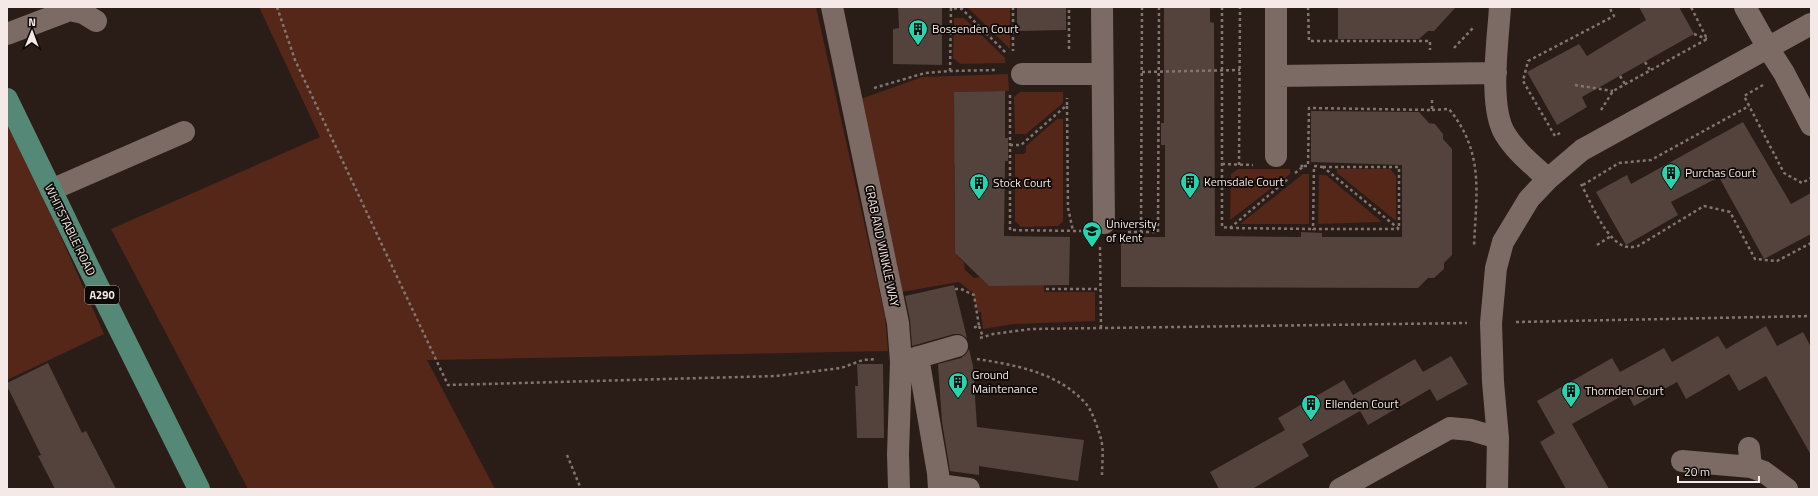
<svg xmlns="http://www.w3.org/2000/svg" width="1818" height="496" font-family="'Titillium Web',sans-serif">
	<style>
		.green { fill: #542718 }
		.building { fill: #54433d }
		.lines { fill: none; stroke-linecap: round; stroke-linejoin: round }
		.path { stroke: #827571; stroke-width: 2.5; stroke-dasharray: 3 3; stroke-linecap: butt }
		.minor { stroke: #7c6a64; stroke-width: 22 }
		.major { stroke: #548977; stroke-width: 22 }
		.labels { text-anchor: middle; stroke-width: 3.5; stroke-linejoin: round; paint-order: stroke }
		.shield { fill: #0e0806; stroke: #afa6a3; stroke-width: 1 }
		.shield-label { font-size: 11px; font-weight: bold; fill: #f4e9e6 }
		.poi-label { font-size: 12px; fill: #f4e9e6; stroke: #0e0806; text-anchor: start }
		.street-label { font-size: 12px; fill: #f4e9e6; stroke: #0e0806 }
	</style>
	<rect width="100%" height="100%" fill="#2a1c17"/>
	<path class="green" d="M 259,7 L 816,7 L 885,316 L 888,351 L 427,360 L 495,489 L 248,489 L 111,229 L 320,137 Z
		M 967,7 L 1010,7 L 1010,49 Z
		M 954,18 L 964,18 L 1005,58 L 1005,63 L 960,64 L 953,58 Z
		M 1008,74 L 1009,91 L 954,92 L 954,135 L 962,135 L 963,164 L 954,164 L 955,253 L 964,263 L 965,270 L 974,278 L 980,277 L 989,286 L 1044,285 L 1044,292 L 1095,292 L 1095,321 L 1013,324 L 983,329 L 981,312 L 978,312 L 973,293 L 959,282 L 901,292 L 858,100 L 922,77 Z
		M 1020,92 L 1063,92 L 1063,103 L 1026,134 L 1015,134 L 1014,97 Z
		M 7,115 L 104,334 L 7,380 Z
		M 1057,119 L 1063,119 L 1063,221 L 1058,226 L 1021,227 L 1015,221 L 1015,154 L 1023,154 L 1026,152 L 1026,146 Z
		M 1238,169 L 1290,169 L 1290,174 L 1230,220 L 1231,174 Z
		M 1337,169 L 1390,169 L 1396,176 L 1396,221 L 1337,173 Z
		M 1303,174 L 1309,174 L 1309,224 L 1240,224 Z
		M 1319,175 L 1326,175 L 1382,222 L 1318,224 Z"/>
	<path class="building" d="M 898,7 L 942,7 L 942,65 L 893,64 L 893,29 L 899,28 Z
		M 1017,7 L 1066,7 L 1066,30 L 1017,31 Z
		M 1164,7 L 1210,7 L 1210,22 L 1214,23 L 1215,236 L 1301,237 L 1301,232 L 1322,233 L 1322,237 L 1402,237 L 1402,165 L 1311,162 L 1311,111 L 1419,112 L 1429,123 L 1435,124 L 1443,134 L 1443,139 L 1452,149 L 1452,255 L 1444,263 L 1444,269 L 1434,278 L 1428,278 L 1418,288 L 1121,287 L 1121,237 L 1165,237 L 1165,145 L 1161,145 L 1161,123 L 1164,123 Z
		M 1338,7 L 1456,7 L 1434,31 L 1428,31 L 1419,39 L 1338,39 Z
		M 1639,7 L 1679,7 L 1694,34 L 1582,97 L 1587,107 L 1557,125 L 1527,72 L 1579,44 L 1587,56 L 1646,20 Z
		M 1005,91 L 1005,138 L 1008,138 L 1008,161 L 1005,161 L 1004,236 L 1070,237 L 1069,285 L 989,286 L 955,253 L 954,92 Z
		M 1743,122 L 1791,204 L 1811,193 L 1811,234 L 1764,259 L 1719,177 L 1671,202 L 1678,215 L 1626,245 L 1596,192 L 1627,175 L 1631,184 Z
		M 954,285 L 967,338 L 960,334 L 954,334 L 912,346 L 910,320 L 905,296 Z
		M 1766,326 L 1777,346 L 1803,332 L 1811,347 L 1811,455 L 1766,376 L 1739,391 L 1729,374 L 1686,399 L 1677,382 L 1634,406 L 1627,393 L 1572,424 L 1609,489 L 1566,489 L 1540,442 L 1555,433 L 1537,401 L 1612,358 L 1620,372 L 1664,348 L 1672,362 L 1718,336 L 1726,349 Z
		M 969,349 L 973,366 L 977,427 L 1084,440 L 1078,481 L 979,466 L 979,475 L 950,471 L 942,422 L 938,364 L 961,358 L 966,354 Z
		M 1451,356 L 1468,384 L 1437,401 L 1430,389 L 1368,425 L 1360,411 L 1302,444 L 1309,456 L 1252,489 L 1219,489 L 1210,472 L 1285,430 L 1278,418 L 1344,380 L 1353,395 L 1415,359 L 1423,372 Z
		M 48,363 L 82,433 L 86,431 L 116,489 L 55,489 L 38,456 L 41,455 L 7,386 L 7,383 Z
		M 857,364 L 883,364 L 884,438 L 857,438 L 855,386 L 858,386 Z"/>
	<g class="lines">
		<path class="path" d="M 277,7 L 295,60 L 448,385 L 776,376 L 841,368 L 863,360 L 876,359
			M 1013,7 L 1013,51
			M 1222,7 L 1222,227 L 1230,228 L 1288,179
			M 1308,7 L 1309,41 L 1430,41 L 1430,50
			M 1694,34 L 1707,39
			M 1454,48 L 1473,28
			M 1069,49 L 1069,7
			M 1645,62 L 1650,70
			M 950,71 L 951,8 L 962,9 L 1007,54
			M 1142,72 L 1240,70
			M 1620,76 L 1625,84
			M 1575,85 L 1613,91
			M 1763,85 L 1744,96 L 1784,173 L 1802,183 L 1811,178
			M 874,88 L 925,73 L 950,71 L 997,70
			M 1010,95 L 1010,230 L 1081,231
			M 1067,106 L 1068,208 L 1073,231
			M 1432,110 L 1449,109 C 1485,153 1476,194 1474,247
			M 1601,110 L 1613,91 L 1707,39 L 1691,7
			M 1560,133 L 1555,136 L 1523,81 L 1528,61 L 1614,16 L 1609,7
			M 1010,145 L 1021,145 L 1067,105 L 1067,98
			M 1222,164 L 1253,165
			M 1239,165 L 1240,7
			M 1304,166 L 1308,166 L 1309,108 L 1432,110 L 1432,98
			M 1323,167 L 1399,167 L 1399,229 Z
			M 1323,167 L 1314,166 L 1313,229 L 1399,229
			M 1295,173 L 1304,166 L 1298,166
			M 1581,184 C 1590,200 1607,245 1628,247 C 1631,248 1635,246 1638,246 L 1704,206 L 1730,212 L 1755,259 L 1777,261 L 1811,243
			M 1583,185 L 1619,163 L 1651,160 L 1749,106
			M 1230,228 L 1313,229
			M 1128,232 L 1158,232 L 1159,7
			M 1141,232 L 1142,7
			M 1597,245 L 1611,236
			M 1100,247 L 1101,328
			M 955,289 L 961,289 L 974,295 L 979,326 L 972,328
			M 1046,289 L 1100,289
			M 1516,322 L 1811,316
			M 979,326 L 983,337
			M 980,338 L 993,334 L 1031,329 L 1467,323
			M 977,359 C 1016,365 1060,373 1087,405 C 1092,411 1099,431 1101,439 C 1104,450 1102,464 1102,475
			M 567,455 L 581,489"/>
		<path class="minor" d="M 832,7 L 898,323 L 901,362 L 898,454 L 899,489
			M 1102,7 L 1104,223
			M 1276,7 L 1276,156
			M 1500,7 C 1498,41 1488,106 1505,134 C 1516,152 1533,165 1548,179
			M 1745,7 L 1768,48 L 1784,73 L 1811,125
			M 7,34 L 70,10 L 83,13 L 96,21
			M 1022,74 L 1102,74
			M 1276,76 L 1496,73
			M 51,190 L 184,132
			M 918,357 L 938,473 L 939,489
			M 905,361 L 957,346
			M 1749,448 L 1751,467
			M 1682,461 L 1751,467 L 1764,472 L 1787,489
			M 939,485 L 969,489
			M 1340,489 L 1450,428 L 1471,430 L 1498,438
			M 1497,489 L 1498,438 L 1493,382 L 1491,323 L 1496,268 L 1503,242 L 1529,199 L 1548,179 L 1582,150 L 1811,24"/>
		<path class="major" d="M 7,99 L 89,268 L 199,489"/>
	</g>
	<defs>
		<symbol id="building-pin" viewBox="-11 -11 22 30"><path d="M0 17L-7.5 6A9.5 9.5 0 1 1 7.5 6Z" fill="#24d5ae" stroke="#0e0806"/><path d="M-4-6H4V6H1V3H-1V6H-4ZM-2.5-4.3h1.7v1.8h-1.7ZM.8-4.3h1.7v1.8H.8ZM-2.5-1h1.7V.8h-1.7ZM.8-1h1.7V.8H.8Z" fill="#111"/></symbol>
		<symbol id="university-pin" viewBox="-11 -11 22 30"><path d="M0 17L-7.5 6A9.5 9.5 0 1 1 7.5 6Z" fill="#24d5ae" stroke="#0e0806"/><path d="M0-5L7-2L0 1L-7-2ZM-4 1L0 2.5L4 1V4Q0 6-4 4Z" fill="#111"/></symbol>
	</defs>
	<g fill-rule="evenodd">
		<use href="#building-pin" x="907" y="18" width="22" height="30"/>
		<use href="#building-pin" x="1660" y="162" width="22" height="30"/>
		<use href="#building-pin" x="1179" y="171" width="22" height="30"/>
		<use href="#building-pin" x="968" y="172" width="22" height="30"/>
		<use href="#university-pin" x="1081" y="220" width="22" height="30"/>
		<use href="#building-pin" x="947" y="371" width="22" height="30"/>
		<use href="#building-pin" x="1560" y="380" width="22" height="30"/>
		<use href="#building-pin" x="1300" y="393" width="22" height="30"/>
	</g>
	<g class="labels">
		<rect class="shield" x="85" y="286" width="34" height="18" rx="3"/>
		<g class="shield-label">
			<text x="102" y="299">A290</text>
		</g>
		<g class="poi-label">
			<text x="932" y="33">Bossenden Court</text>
			<text x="1685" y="177">Purchas Court</text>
			<text x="1204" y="186">Kemsdale Court</text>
			<text x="993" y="187">Stock Court</text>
			<text x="1106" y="228">University<tspan x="1106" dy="14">of Kent</tspan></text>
			<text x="972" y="379">Ground<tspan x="972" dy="14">Maintenance</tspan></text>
			<text x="1585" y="395">Thornden Court</text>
			<text x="1325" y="408">Ellenden Court</text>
		</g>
		<g class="street-label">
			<text transform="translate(70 230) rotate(64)" y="4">WHITSTABLE ROAD</text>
			<text transform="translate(882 246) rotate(78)" y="4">CRAB AND WINKLE WAY</text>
		</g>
	</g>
	<rect width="1818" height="496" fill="none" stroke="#f4e9e6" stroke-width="16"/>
	<g transform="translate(32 32) rotate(1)" stroke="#0e0806" stroke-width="3" paint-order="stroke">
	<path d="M0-3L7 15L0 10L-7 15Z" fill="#f4e9e6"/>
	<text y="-6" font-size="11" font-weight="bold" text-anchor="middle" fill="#f4e9e6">N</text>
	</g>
	<path d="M1678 476v6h81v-6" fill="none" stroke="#f4e9e6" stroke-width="2"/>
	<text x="1684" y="476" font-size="12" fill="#f4e9e6" stroke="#0e0806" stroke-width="3" paint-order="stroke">20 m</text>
</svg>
